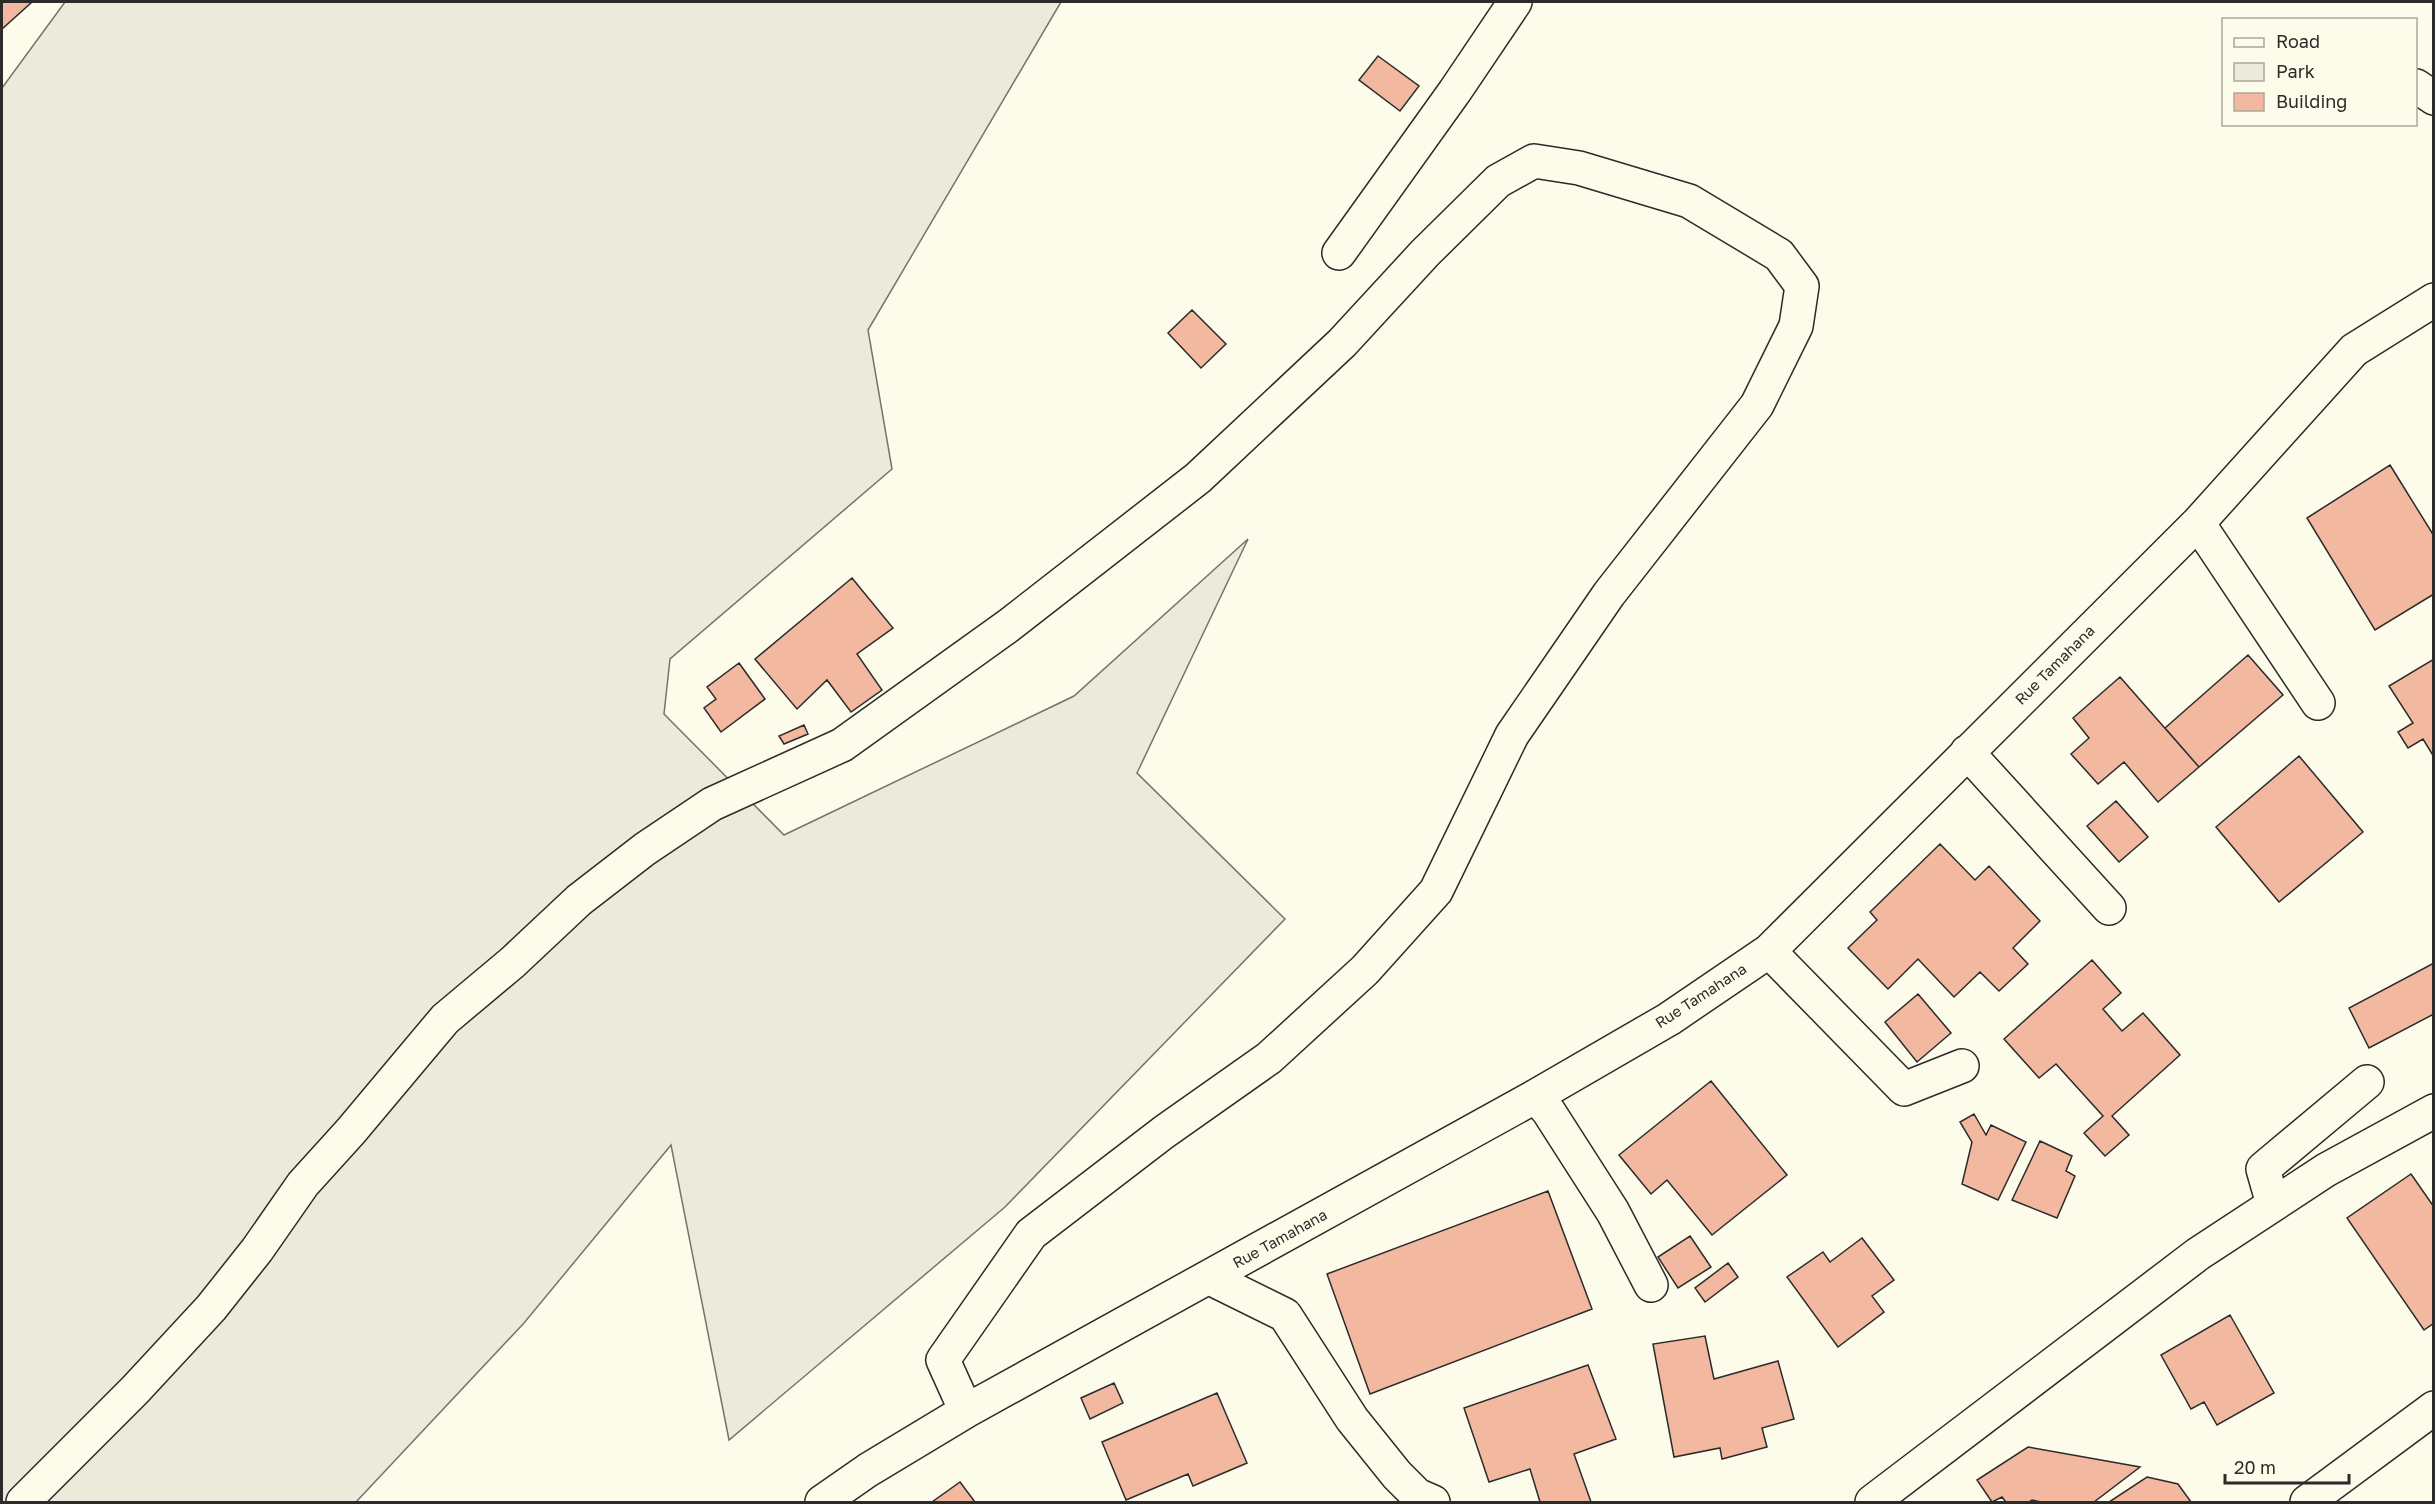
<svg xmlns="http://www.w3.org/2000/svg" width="2435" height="1504" font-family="'Golos Text',sans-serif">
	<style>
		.green { fill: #ecebdb; stroke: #74746e; stroke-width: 1.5 }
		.building { fill: #f2b8a0; stroke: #2b2b2b; stroke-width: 1.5 }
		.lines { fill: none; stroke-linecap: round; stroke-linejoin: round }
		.street-casing { stroke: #2b2b2b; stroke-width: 36 }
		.street { stroke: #fdfbea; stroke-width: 33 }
		.labels { text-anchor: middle; stroke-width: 4.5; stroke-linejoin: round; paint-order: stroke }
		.street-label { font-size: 15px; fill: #2b2b2b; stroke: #fdfbea }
	</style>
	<rect width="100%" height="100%" fill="#fdfbea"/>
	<path class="green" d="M 65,2 L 1061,2 L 868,330 L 892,469 L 670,659 L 664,714 L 784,835 L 1074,696 L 1248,539 L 1137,773 L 1285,919 L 1005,1207 L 729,1440 L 671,1145 L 524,1323 L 356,1502 L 2,1502 L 2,88 Z"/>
	<path class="building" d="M 2,2 L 32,2 L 2,29 Z
		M 1378,56 L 1419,86 L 1400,111 L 1359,80 Z
		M 1192,310 L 1226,344 L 1201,368 L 1168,333 Z
		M 2390,465 L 2434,536 L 2434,594 L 2375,630 L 2307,518 Z
		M 852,578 L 893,628 L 857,654 L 882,690 L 851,712 L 827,680 L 797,709 L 755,659 Z
		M 2248,655 L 2283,695 L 2199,767 L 2165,728 Z
		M 2434,659 L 2434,757 L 2423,739 L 2408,748 L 2398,732 L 2413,723 L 2389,686 Z
		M 739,663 L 765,699 L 721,732 L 704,708 L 716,699 L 707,687 Z
		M 2120,677 L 2199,767 L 2158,802 L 2124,762 L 2098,784 L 2071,754 L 2089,738 L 2073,718 Z
		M 804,725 L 808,734 L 784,744 L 779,736 Z
		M 2299,756 L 2363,832 L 2279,902 L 2216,827 Z
		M 2116,801 L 2148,837 L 2119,862 L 2087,826 Z
		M 1940,844 L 1975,880 L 1989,866 L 2040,921 L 2013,948 L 2028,964 L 1999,991 L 1980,972 L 1954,997 L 1918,959 L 1888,989 L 1848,948 L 1877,920 L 1870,912 Z
		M 2092,960 L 2121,993 L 2103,1009 L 2122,1031 L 2143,1013 L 2180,1055 L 2112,1116 L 2129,1135 L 2105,1156 L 2084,1133 L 2103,1116 L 2056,1064 L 2039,1078 L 2004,1039 Z
		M 2434,963 L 2434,1017 L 2432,1015 L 2369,1048 L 2349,1008 Z
		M 1918,994 L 1951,1033 L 1917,1062 L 1885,1022 Z
		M 1711,1081 L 1787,1175 L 1712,1235 L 1667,1180 L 1651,1194 L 1619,1155 Z
		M 1974,1114 L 1986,1135 L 1991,1125 L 2026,1142 L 1998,1200 L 1962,1184 L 1972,1142 L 1960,1122 Z
		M 2040,1141 L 2072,1156 L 2066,1171 L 2075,1176 L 2057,1218 L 2012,1200 Z
		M 2411,1174 L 2434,1207 L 2434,1323 L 2424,1330 L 2347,1218 Z
		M 1548,1191 L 1592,1309 L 1370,1394 L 1327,1274 Z
		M 1690,1236 L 1711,1267 L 1678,1288 L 1658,1257 Z
		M 1862,1238 L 1894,1280 L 1872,1296 L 1884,1312 L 1838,1347 L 1787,1277 L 1823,1252 L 1830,1262 Z
		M 1728,1263 L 1738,1277 L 1705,1302 L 1695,1288 Z
		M 2230,1315 L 2274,1393 L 2217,1425 L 2204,1402 L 2191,1409 L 2161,1355 Z
		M 1705,1336 L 1714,1379 L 1778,1361 L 1794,1419 L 1762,1428 L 1767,1447 L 1722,1459 L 1720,1448 L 1674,1457 L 1653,1344 Z
		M 1588,1365 L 1616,1439 L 1574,1454 L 1591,1502 L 1540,1502 L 1530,1469 L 1489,1482 L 1464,1408 Z
		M 1114,1383 L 1123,1403 L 1090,1419 L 1081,1398 Z
		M 1217,1393 L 1247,1463 L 1193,1486 L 1188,1474 L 1126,1500 L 1102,1442 Z
		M 2028,1447 L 2140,1467 L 2094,1502 L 2041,1502 L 2032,1500 L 2029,1502 L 2006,1502 L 2002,1497 L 1992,1502 L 1977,1480 Z
		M 2147,1477 L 2178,1484 L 2191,1502 L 2109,1502 Z
		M 960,1482 L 975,1502 L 932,1502 Z"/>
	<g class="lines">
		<defs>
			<path id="street" d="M 2416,86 L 2434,98
				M 1339,253 L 1455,91 L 1515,2
				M 2198,523 L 2318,703
				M 1967,752 L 2109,908
				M 1769,951 L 1904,1089 L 1962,1066
				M 1536,1096 L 1549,1112 L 1613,1212 L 1651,1285
				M 2273,1204 L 2263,1169 L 2367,1082
				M 1210,1278 L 1285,1315 L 1352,1419 L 1397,1475 L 1417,1495 L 1433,1502
				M 23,1502 L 135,1390 L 211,1308 L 257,1250 L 303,1184 L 351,1131 L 445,1019 L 513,962 L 579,900 L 645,849 L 712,804 L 842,745 L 1008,626 L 1198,478 L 1342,343 L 1425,253 L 1498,181 L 1534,161 L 1579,168 L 1689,201 L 1779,255 L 1802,286 L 1796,326 L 1757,405 L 1609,594 L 1512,735 L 1436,891 L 1365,970 L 1269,1058 L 1164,1132 L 1031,1234 L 943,1360 L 966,1411
				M 822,1502 L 868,1470 L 966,1411 L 1536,1096 L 1669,1019 L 1769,951 L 2198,523 L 2354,350 L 2434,300
				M 1872,1502 L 2198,1254 L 2326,1170 L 2434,1111
				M 2307,1502 L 2434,1408"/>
		</defs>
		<use href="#street" class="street-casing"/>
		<use href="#street" class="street"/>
	</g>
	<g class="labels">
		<g class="street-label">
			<text transform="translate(2055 665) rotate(-45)" y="5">Rue Tamahana</text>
			<text transform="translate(1701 996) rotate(-33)" y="5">Rue Tamahana</text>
			<text transform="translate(1280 1239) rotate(-29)" y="5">Rue Tamahana</text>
		</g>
	</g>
	<rect width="2435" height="1504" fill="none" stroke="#2b2b2b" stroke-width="6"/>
	<rect x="2222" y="18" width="195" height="108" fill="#fdfbea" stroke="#a9a89e" stroke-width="1.5"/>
	<rect x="2234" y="38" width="30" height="9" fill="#fdfbea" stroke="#a9a89e" stroke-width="1.5"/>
	<text x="2276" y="48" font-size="18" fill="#2b2b2b">Road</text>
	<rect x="2234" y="63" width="30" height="18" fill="#ecebdb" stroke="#a9a89e" stroke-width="1.5"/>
	<text x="2276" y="78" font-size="18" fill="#2b2b2b">Park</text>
	<rect x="2234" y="93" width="30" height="18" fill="#f2b8a0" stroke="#a9a89e" stroke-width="1.5"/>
	<text x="2276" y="108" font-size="18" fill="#2b2b2b">Building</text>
	<path d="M2225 1474v9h124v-9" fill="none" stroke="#2b2b2b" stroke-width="3"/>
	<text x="2234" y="1474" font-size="18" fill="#2b2b2b" stroke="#fdfbea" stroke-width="4.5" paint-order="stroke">20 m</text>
</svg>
